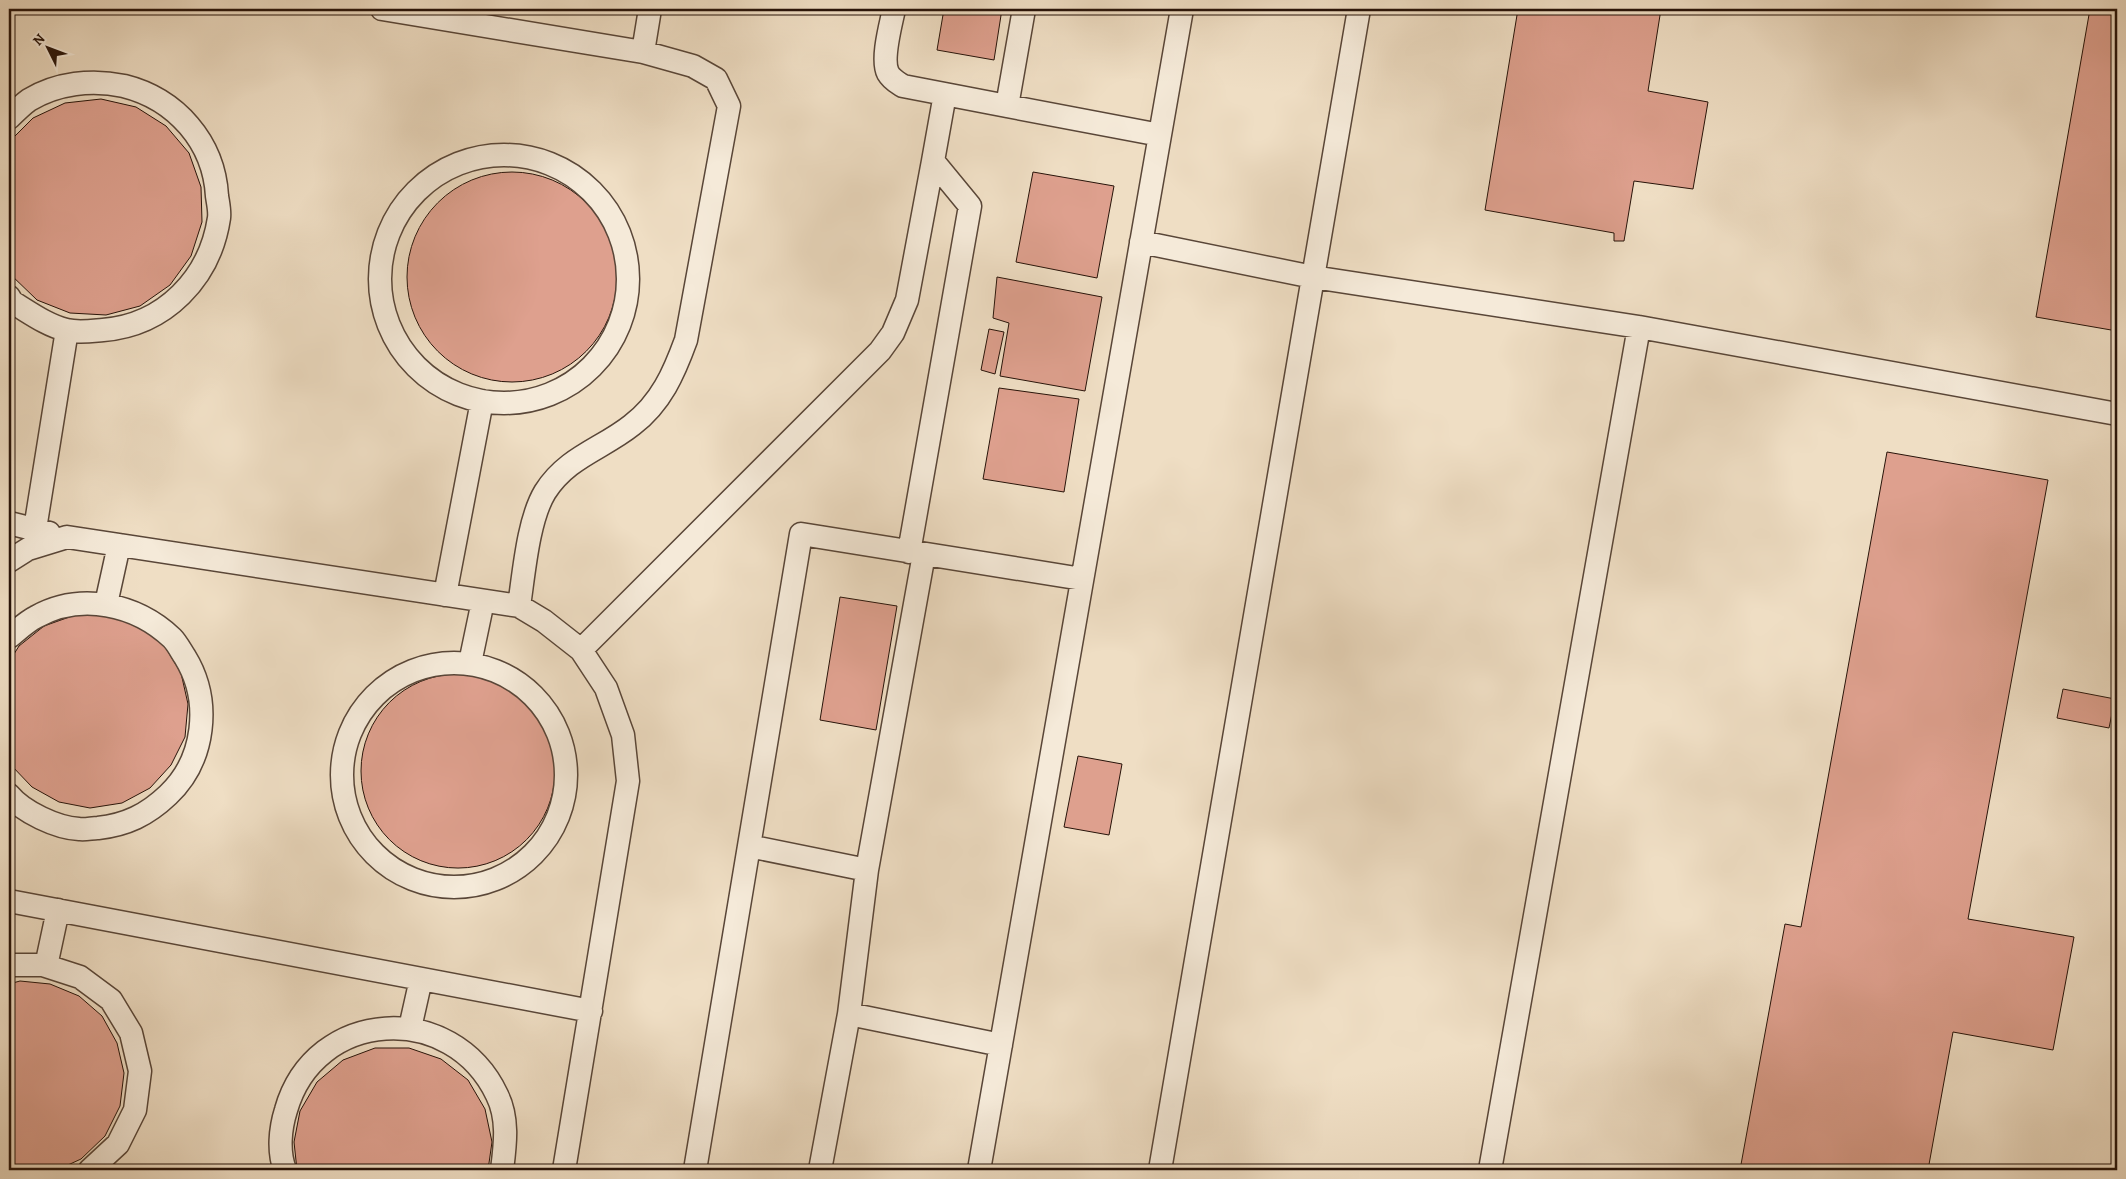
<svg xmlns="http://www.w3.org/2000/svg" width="2126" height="1179" font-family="Alegreya,serif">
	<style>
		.building { fill: #dea08e; stroke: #271309 }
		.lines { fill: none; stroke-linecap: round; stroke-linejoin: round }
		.minor-casing { stroke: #594638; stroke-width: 25 }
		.minor { stroke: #f5ead9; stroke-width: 22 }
	</style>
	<rect width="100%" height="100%" fill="#efdec4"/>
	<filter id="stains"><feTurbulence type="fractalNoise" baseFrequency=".004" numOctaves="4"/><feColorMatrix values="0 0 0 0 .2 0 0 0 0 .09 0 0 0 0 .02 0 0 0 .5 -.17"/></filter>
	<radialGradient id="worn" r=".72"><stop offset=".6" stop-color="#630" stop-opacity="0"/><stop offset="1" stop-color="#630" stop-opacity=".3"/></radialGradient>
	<path class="building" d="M 944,9 L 1002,9 L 994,60 L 937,50 Z
		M 1518,9 L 1661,9 L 1648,91 L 1708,102 L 1693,189 L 1634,181 L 1624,241 L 1614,241 L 1614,233 L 1485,210 Z
		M 2090,9 L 2117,9 L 2117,331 L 2036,317 Z
		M 101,99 L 136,107 L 166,126 L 189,153 L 201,187 L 202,222 L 191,256 L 170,285 L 140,306 L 106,315 L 70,313 L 37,300 L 9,273 L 9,142 L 33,118 L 65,103 Z
		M 1033,172 L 1114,186 L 1097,278 L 1016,262 Z
		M407 277a105 105 0 1 1 210 0a105 105 0 1 1-210 0Z
		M 997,277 L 1102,297 L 1085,391 L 1000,376 L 1009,323 L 993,318 Z
		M 989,329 L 1004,332 L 995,374 L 981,370 Z
		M 999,388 L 1079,399 L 1064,492 L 983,479 Z
		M 1887,452 L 2048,480 L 1968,919 L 2074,937 L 2053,1050 L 1953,1032 L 1928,1170 L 1740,1170 L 1785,924 L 1801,927 Z
		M 840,597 L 897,606 L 876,730 L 820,720 Z
		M 108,614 L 138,625 L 164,645 L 181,673 L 188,704 L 185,737 L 171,765 L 150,788 L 122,803 L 90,808 L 59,802 L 32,787 L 10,764 L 9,662 L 19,646 L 44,626 L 75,615 Z
		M361 771a97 97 0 1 1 194 0a97 97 0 1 1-194 0Z
		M 2063,689 L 2115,699 L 2109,728 L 2057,718 Z
		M 1078,756 L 1122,764 L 1109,835 L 1064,827 Z
		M 20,981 L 50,984 L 79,996 L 102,1016 L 117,1043 L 124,1073 L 120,1106 L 105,1136 L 81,1159 L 57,1170 L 9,1170 L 9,984 Z
		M 375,1048 L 409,1048 L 441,1059 L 468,1080 L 485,1109 L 492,1142 L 488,1170 L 297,1170 L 294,1142 L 300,1111 L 317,1082 L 343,1060 Z"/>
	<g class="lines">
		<defs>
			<path id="minor" d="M 382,9 L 643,52 L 693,66 L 716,79 L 729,106 L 686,340 C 674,373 661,403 632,425 C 602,449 567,457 545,492 C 528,520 524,573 519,606
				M 894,9 C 891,24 881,59 888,73 C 892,80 897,82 903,86 L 1007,106
				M 1024,9 L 1007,106 L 1160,135
				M 643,52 L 650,9
				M 9,118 C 15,112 22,105 29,100 C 57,83 92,79 124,86 C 176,99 214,142 217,196 C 218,203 220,211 219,218 C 210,278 165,325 103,330 C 91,331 78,333 66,330 C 46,325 29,312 12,302 L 9,297
				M380 279a124 124 0 1 1 248 0a124 124 0 1 1-248 0Z
				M 1141,242 L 1313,277 L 1639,327 L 2117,414
				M 9,523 L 49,533
				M 35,529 L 67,330
				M 909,552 L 970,206 L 933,161 L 945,94
				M 9,561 L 28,549 L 67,537 L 519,606 L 544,621 L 581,650 L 606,688 L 623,735 L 628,781 L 564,1170
				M 445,595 L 482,401
				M 106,604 L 119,545
				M 9,637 C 17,631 26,622 36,617 C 81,592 136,604 172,638 C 177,643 181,651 185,657 C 212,701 205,760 168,795 C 147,815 126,825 98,828 C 92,828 85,830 79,829 C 57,828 23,812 9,795
				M 581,650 L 880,351 L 893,333 L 907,300 L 933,161
				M342 775a112 112 0 1 1 224 0a112 112 0 1 1-224 0Z
				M 470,663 L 483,601
				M 749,846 L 867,870
				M 9,901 L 591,1011
				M 9,965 L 43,965 L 80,977 L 111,1000 L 131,1033 L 140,1071 L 135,1110 L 118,1144 L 90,1170
				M 46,966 L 58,910
				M 849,1014 L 1001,1045
				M 410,1028 L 421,979
				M 285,1170 C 278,1152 280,1129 286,1110 C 315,1008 452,1000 497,1095 C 509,1119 505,1146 502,1170
				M 695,1170 L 801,534 L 1082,579
				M 820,1170 L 849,1014 L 867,870 L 924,554
				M 979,1170 L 1182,9
				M 1160,1170 L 1359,9
				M 1490,1170 L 1639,327"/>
		</defs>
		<use href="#minor" class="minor-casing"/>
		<use href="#minor" class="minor"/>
	</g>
	<rect width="2126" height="1179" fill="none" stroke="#efdec4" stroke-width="30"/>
	<rect x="10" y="10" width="2106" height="1159" fill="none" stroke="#271309" stroke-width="2.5"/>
	<rect x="15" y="15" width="2096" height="1149" fill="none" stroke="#271309"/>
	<g transform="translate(48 48) rotate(312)" stroke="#f5ead9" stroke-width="4" paint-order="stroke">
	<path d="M0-4L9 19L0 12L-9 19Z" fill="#271309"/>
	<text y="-8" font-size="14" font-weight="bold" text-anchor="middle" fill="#271309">N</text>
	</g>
	<rect width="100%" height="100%" filter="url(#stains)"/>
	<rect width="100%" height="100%" fill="url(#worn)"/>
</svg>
